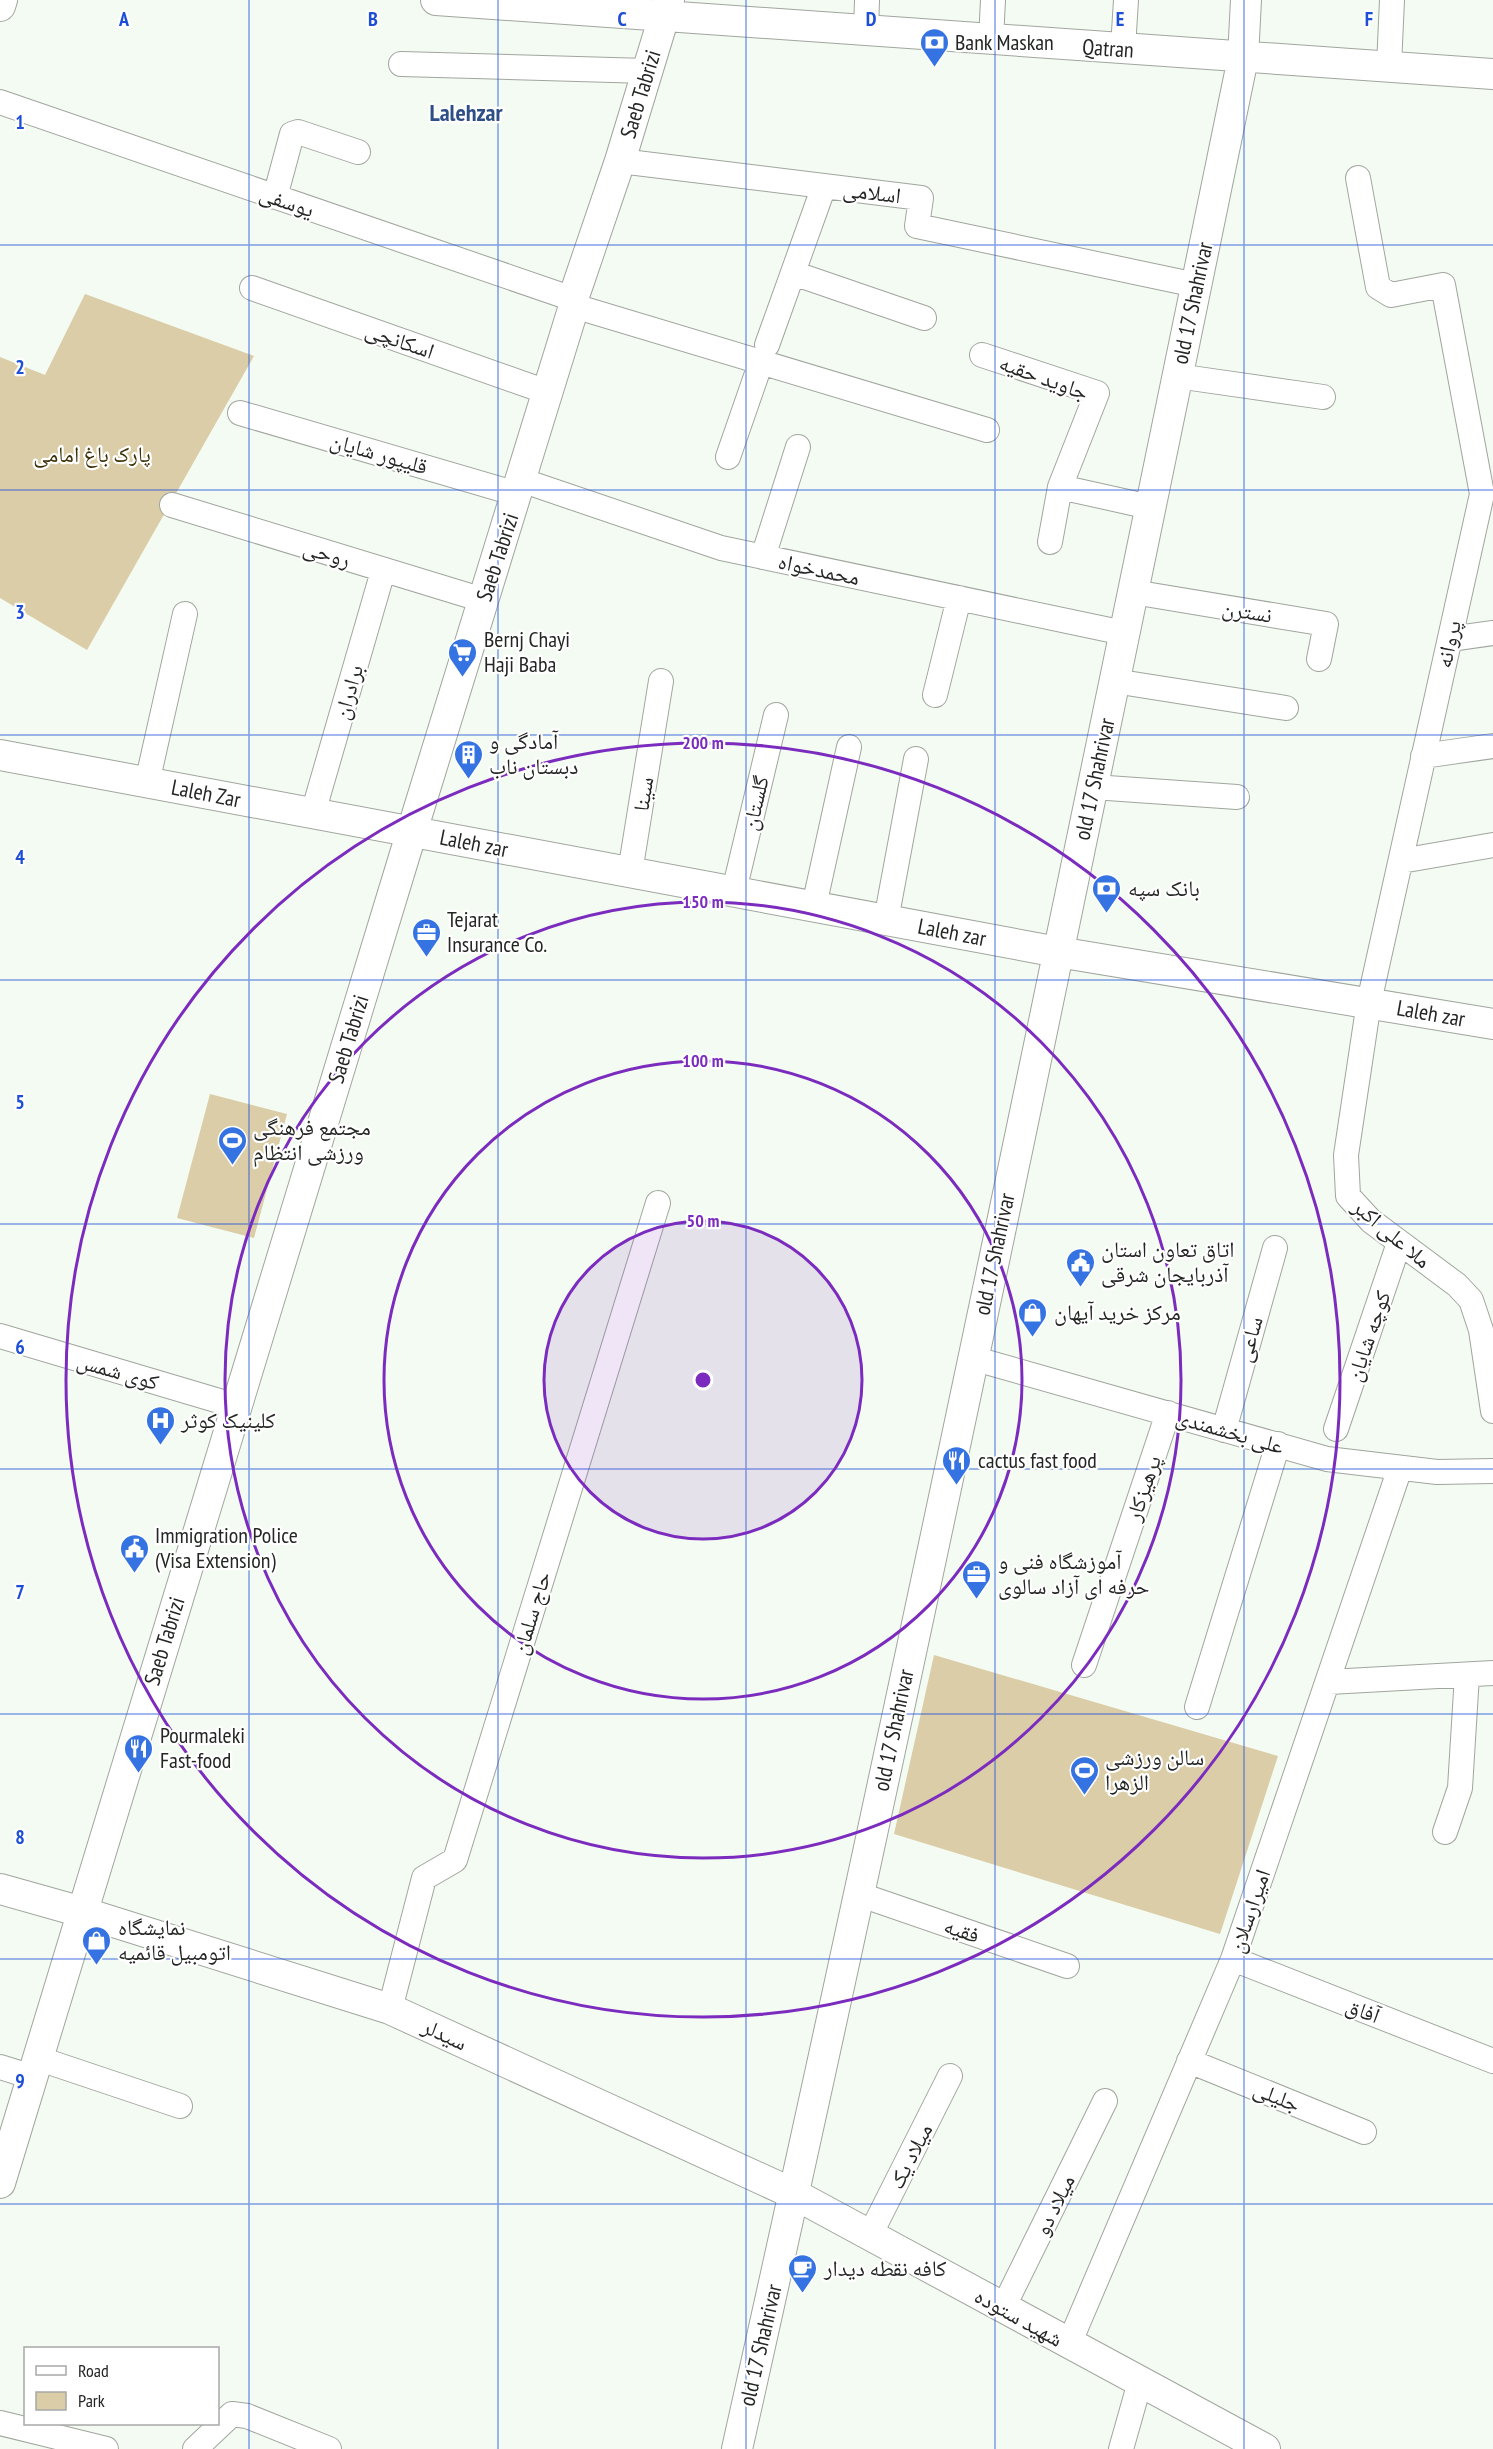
<svg xmlns="http://www.w3.org/2000/svg" width="1493" height="2449" font-family="'PT Sans Narrow','Noto Naskh Arabic',sans-serif">
	<style>
		.green { fill: #dacda7 }
		.lines { fill: none; stroke-linecap: round; stroke-linejoin: round }
		.minor-casing { stroke: #a0a69e; stroke-width: 26 }
		.major-casing { stroke: #a0a69e; stroke-width: 32 }
		.minor { stroke: #fff; stroke-width: 24 }
		.major { stroke: #fff; stroke-width: 30 }
		.grid { fill: none; stroke: #1d4ed8; stroke-width: 1.5; stroke-opacity: 0.55 }
		.ring { fill: none; stroke: #7b2cbf; stroke-width: 3 }
		.labels { text-anchor: middle; stroke-width: 4.5; stroke-linejoin: round; paint-order: stroke }
		.poi-label { font-size: 22px; fill: #242624; stroke: #fff; text-anchor: start }
		.street-label { font-size: 22px; fill: #242624; stroke: #fff }
		.park-label { font-size: 22px; fill: #3c3006; stroke: #fff }
		.neighbourhood-label { font-size: 24px; font-weight: bold; fill: #2e4e86; stroke: #fff }
		.grid-label { font-size: 20px; text-anchor: middle; font-weight: bold; fill: #1d4ed8; stroke: #fff; stroke-width: 4.5; stroke-linejoin: round; paint-order: stroke }
		.centre { fill: #7b2cbf; stroke: #fff; stroke-width: 3 }
		.ring-label { font-size: 18px; text-anchor: middle; font-weight: bold; fill: #7b2cbf; stroke: #fff; stroke-width: 4.5; stroke-linejoin: round; paint-order: stroke }
	</style>
	<rect width="100%" height="100%" fill="#f4fbf2"/>
	<path class="green" d="M 85,294 L 254,356 L 87,650 L 0,598 L 0,357 L 45,375 Z
		M 210,1094 L 287,1114 L 254,1238 L 177,1218 Z
		M 934,1655 L 1278,1756 L 1220,1934 L 894,1834 Z"/>
	<g class="lines">
		<defs>
			<path id="minor" d="M 866,31 L 867,0
				M 991,40 L 993,0
				M 1123,48 L 1126,0
				M 401,64 L 647,71
				M 1389,66 L 1392,0
				M 0,102 L 573,299
				M 620,161 L 921,198 L 917,226 L 1196,285
				M 1358,178 L 1378,287 L 1391,295 L 1443,285 L 1482,494 L 1369,1002 L 1346,1155 L 1348,1196 L 1371,1221 L 1457,1285 L 1471,1300 L 1481,1330 L 1493,1411
				M 275,197 L 292,134 L 298,132 L 358,152
				M 793,273 L 924,318
				M 252,288 L 547,392
				M 574,306 L 987,430
				M 767,345 L 824,186
				M 982,355 L 1097,393 L 1060,487 L 1150,507
				M 1177,376 L 1323,397
				M 240,413 L 517,494
				M 728,457 L 761,362
				M 521,480 L 721,548 L 1124,633
				M 172,505 L 483,600
				M 1050,542 L 1060,487
				M 763,557 L 798,447
				M 1133,592 L 1326,624 L 1319,659
				M 1450,639 L 1493,633
				M 1114,681 L 1286,708
				M 935,695 L 959,598
				M 1423,756 L 1493,746
				M 147,783 L 185,614
				M 1093,787 L 1237,797
				M 313,813 L 383,571
				M 1401,861 L 1493,845
				M 630,872 L 661,681
				M 734,891 L 776,715
				M 814,906 L 849,747
				M 886,920 L 916,759
				M 0,1336 L 236,1406
				M 972,1358 L 1327,1459 L 1437,1472 L 1493,1471
				M 1336,1429 L 1399,1243
				M 1224,1430 L 1275,1248
				M 1084,1665 L 1168,1413
				M 1329,1682 L 1493,1673
				M 1197,1707 L 1278,1444
				M 1445,1832 L 1460,1788 L 1467,1675
				M 858,1894 L 1067,1966
				M 1233,1959 L 1493,2061
				M 390,2009 L 424,1878 L 455,1860 L 658,1203
				M 37,2058 L 180,2106
				M 1189,2061 L 1364,2132
				M 0,2067 L 32,2077
				M 870,2235 L 950,2076
				M 1003,2308 L 1105,2101
				M 1069,2344 L 1233,1959 L 1400,1468
				M 0,2423 L 106,2449
				M 195,2449 L 232,2414 L 247,2416 L 329,2449
				M 1121,2449 L 1140,2382"/>
			<path id="major" d="M 436,0 L 1493,74
				M 0,6 L 2,0
				M 0,755 L 1058,952 L 1493,1024
				M 0,1889 L 82,1912 L 390,2009 L 794,2194 L 1265,2449
				M 0,2183 L 412,831 L 574,306 L 573,299 L 620,161 L 669,0
				M 737,2449 C 915,1654 1079,856 1243,58 L 1246,0"/>
		</defs>
		<use href="#minor" class="minor-casing"/>
		<use href="#major" class="major-casing"/>
		<use href="#minor" class="minor"/>
		<use href="#major" class="major"/>
	</g>
	<path class="grid" d="M 249,0 L 249,2449M 498,0 L 498,2449M 746,0 L 746,2449M 995,0 L 995,2449M 1244,0 L 1244,2449M 0,245 L 1493,245M 0,490 L 1493,490M 0,735 L 1493,735M 0,980 L 1493,980M 0,1224 L 1493,1224M 0,1469 L 1493,1469M 0,1714 L 1493,1714M 0,1959 L 1493,1959M 0,2204 L 1493,2204"/>
	<circle cx="703" cy="1380" r="159" fill="#7b2cbf" fill-opacity=".12"/>
	<g class="ring">
		<circle cx="703" cy="1380" r="159"/>
		<circle cx="703" cy="1380" r="319"/>
		<circle cx="703" cy="1380" r="478"/>
		<circle cx="703" cy="1380" r="637"/>
	</g>
	<defs>
		<symbol id="bank-pin" viewBox="-11 -11 22 30"><path d="M0 17L-7.5 6A9.5 9.5 0 1 1 7.5 6Z" fill="#3473e1" stroke="#fff"/><path d="M-6-4H6V4H-6ZM0-2.3a2.3 2.3 0 1 0 0 4.6a2.3 2.3 0 1 0 0-4.6Z" fill="#fff"/></symbol>
		<symbol id="supermarket-pin" viewBox="-11 -11 22 30"><path d="M0 17L-7.5 6A9.5 9.5 0 1 1 7.5 6Z" fill="#3473e1" stroke="#fff"/><path d="M-6-5.5h2.5l.6 2H6L4.5 2H-2.5L-4.4-4H-6ZM-1.5 3.2a1.3 1.3 0 1 0 .1 0ZM3 3.2a1.3 1.3 0 1 0 .1 0Z" fill="#fff"/></symbol>
		<symbol id="building-pin" viewBox="-11 -11 22 30"><path d="M0 17L-7.5 6A9.5 9.5 0 1 1 7.5 6Z" fill="#3473e1" stroke="#fff"/><path d="M-4-6H4V6H1V3H-1V6H-4ZM-2.5-4.3h1.7v1.8h-1.7ZM.8-4.3h1.7v1.8H.8ZM-2.5-1h1.7V.8h-1.7ZM.8-1h1.7V.8H.8Z" fill="#fff"/></symbol>
		<symbol id="office-pin" viewBox="-11 -11 22 30"><path d="M0 17L-7.5 6A9.5 9.5 0 1 1 7.5 6Z" fill="#3473e1" stroke="#fff"/><path d="M-6-3h4V-5.5h4V-3h4V5H-6ZM-1-4.5V-3h2v-1.5ZM-6 0V1H6V0Z" fill="#fff"/></symbol>
		<symbol id="stadium-pin" viewBox="-11 -11 22 30"><path d="M0 17L-7.5 6A9.5 9.5 0 1 1 7.5 6Z" fill="#3473e1" stroke="#fff"/><path d="M0-5a6.5 5 0 1 0 0 10a6.5 5 0 1 0 0-10ZM-3.5-1.8h7v3.6h-7Z" fill="#fff"/></symbol>
		<symbol id="civic-pin" viewBox="-11 -11 22 30"><path d="M0 17L-7.5 6A9.5 9.5 0 1 1 7.5 6Z" fill="#3473e1" stroke="#fff"/><path d="M-.6-6.5H3V-4.5H.6V-3L4-1V1h2V6H-6V1h2V-1L-.6-3ZM-1.2 2.5V6h2.4V2.5Z" fill="#fff"/></symbol>
		<symbol id="shop-pin" viewBox="-11 -11 22 30"><path d="M0 17L-7.5 6A9.5 9.5 0 1 1 7.5 6Z" fill="#3473e1" stroke="#fff"/><path d="M-5-2.5h2.3a2.7 3.5 0 0 1 5.4 0H5L5.5 6h-11ZM-1.5-2.5h3a1.5 2.3 0 0 0-3 0Z" fill="#fff"/></symbol>
		<symbol id="hospital-pin" viewBox="-11 -11 22 30"><path d="M0 17L-7.5 6A9.5 9.5 0 1 1 7.5 6Z" fill="#3473e1" stroke="#fff"/><path d="M-5-5h3v3.5h4V-5h3V5h-3V1.5h-4V5h-3Z" fill="#fff"/></symbol>
		<symbol id="restaurant-pin" viewBox="-11 -11 22 30"><path d="M0 17L-7.5 6A9.5 9.5 0 1 1 7.5 6Z" fill="#3473e1" stroke="#fff"/><path d="M-5-6h1v4h1v-4h1v4h1v-4h1v5L-1.5 .5V6h-2V.5L-5-1ZM5-6V6H3V1.5H1.5Q1.5-4 5-6Z" fill="#fff"/></symbol>
		<symbol id="cafe-pin" viewBox="-11 -11 22 30"><path d="M0 17L-7.5 6A9.5 9.5 0 1 1 7.5 6Z" fill="#3473e1" stroke="#fff"/><path d="M-5.5-4.5H6V0H3Q3 3.5 0 3.5H-2.5Q-5.5 3.5-5.5 0ZM3-3.2v2h1.7v-2ZM-6 4.5H4V6H-6Z" fill="#fff"/></symbol>
	</defs>
	<g fill-rule="evenodd">
		<use href="#bank-pin" x="918" y="26" width="33" height="45"/>
		<use href="#supermarket-pin" x="446" y="636" width="33" height="45"/>
		<use href="#building-pin" x="452" y="738" width="33" height="45"/>
		<use href="#bank-pin" x="1090" y="872" width="33" height="45"/>
		<use href="#office-pin" x="410" y="916" width="33" height="45"/>
		<use href="#stadium-pin" x="216" y="1124" width="33" height="45"/>
		<use href="#civic-pin" x="1064" y="1246" width="33" height="45"/>
		<use href="#shop-pin" x="1016" y="1296" width="33" height="45"/>
		<use href="#hospital-pin" x="144" y="1404" width="33" height="45"/>
		<use href="#restaurant-pin" x="940" y="1444" width="33" height="45"/>
		<use href="#civic-pin" x="118" y="1532" width="33" height="45"/>
		<use href="#office-pin" x="960" y="1558" width="33" height="45"/>
		<use href="#restaurant-pin" x="122" y="1732" width="33" height="45"/>
		<use href="#stadium-pin" x="1068" y="1754" width="33" height="45"/>
		<use href="#shop-pin" x="80" y="1924" width="33" height="45"/>
		<use href="#cafe-pin" x="786" y="2252" width="33" height="45"/>
	</g>
	<g class="labels">
		<g class="poi-label">
			<text x="955" y="50">Bank Maskan</text>
			<text x="484" y="647">Bernj Chayi<tspan x="484" dy="25">Haji Baba</tspan></text>
			<text x="489" y="749">آمادگی و<tspan x="489" dy="25">دبستان ناب</tspan></text>
			<text x="1128" y="896">بانک سپه</text>
			<text x="447" y="927">Tejarat<tspan x="447" dy="25">Insurance Co.</tspan></text>
			<text x="253" y="1135">مجتمع فرهنگی<tspan x="253" dy="25">ورزشی انتظام</tspan></text>
			<text x="1101" y="1257">اتاق تعاون استان<tspan x="1101" dy="25">آذربایجان شرقی</tspan></text>
			<text x="1054" y="1320">مرکز خرید آیهان</text>
			<text x="181" y="1428">کلینیک کوثر</text>
			<text x="978" y="1468">cactus fast food</text>
			<text x="155" y="1543">Immigration Police<tspan x="155" dy="25">(Visa Extension)</tspan></text>
			<text x="998" y="1569">آموزشگاه فنی و<tspan x="998" dy="25">حرفه ای آزاد سالوی</tspan></text>
			<text x="160" y="1743">Pourmaleki<tspan x="160" dy="25">Fast-food</tspan></text>
			<text x="1105" y="1765">سالن ورزشی<tspan x="1105" dy="25">الزهرا</tspan></text>
			<text x="118" y="1935">نمایشگاه<tspan x="118" dy="25">اتومبیل قائمیه</tspan></text>
			<text x="824" y="2276">کافه نقطه دیدار</text>
		</g>
		<g class="street-label">
			<text transform="translate(1108 48) rotate(4)" y="8">Qatran</text>
			<text transform="translate(640 94) rotate(-73)" y="8">Saeb Tabrizi</text>
			<text transform="translate(872 192) rotate(7)" y="8">اسلامی</text>
			<text transform="translate(287 201) rotate(19)" y="8">یوسفی</text>
			<text transform="translate(1192 303) rotate(-78)" y="8">old 17 Shahrivar</text>
			<text transform="translate(400 340) rotate(19)" y="8">اسکانچی</text>
			<text transform="translate(1044 377) rotate(20)" y="8">جاوید حقیه</text>
			<text transform="translate(379 453) rotate(16)" y="8">قلیپور شایان</text>
			<text transform="translate(327 553) rotate(17)" y="8">روحی</text>
			<text transform="translate(497 557) rotate(-72)" y="8">Saeb Tabrizi</text>
			<text transform="translate(819 569) rotate(12)" y="8">محمدخواه</text>
			<text transform="translate(1247 611) rotate(9)" y="8">نسترن</text>
			<text transform="translate(1448 644) rotate(-77)" y="8">پروانه</text>
			<text transform="translate(348 692) rotate(-74)" y="8">برادران</text>
			<text transform="translate(1094 779) rotate(-78)" y="8">old 17 Shahrivar</text>
			<text transform="translate(206 793) rotate(11)" y="8">Laleh Zar</text>
			<text transform="translate(643 794) rotate(-81)" y="8">سینا</text>
			<text transform="translate(755 803) rotate(-77)" y="8">گلستان</text>
			<text transform="translate(474 843) rotate(11)" y="8">Laleh zar</text>
			<text transform="translate(952 932) rotate(11)" y="8">Laleh zar</text>
			<text transform="translate(1431 1013) rotate(10)" y="8">Laleh zar</text>
			<text transform="translate(348 1039) rotate(-73)" y="8">Saeb Tabrizi</text>
			<text transform="translate(1392 1233) rotate(40)" y="8">ملا علی اکبر</text>
			<text transform="translate(994 1254) rotate(-78)" y="8">old 17 Shahrivar</text>
			<text transform="translate(1368 1336) rotate(-71)" y="8">کوچه شایان</text>
			<text transform="translate(1249 1339) rotate(-74)" y="8">ساعی</text>
			<text transform="translate(118 1371) rotate(16)" y="8">کوی شمس</text>
			<text transform="translate(1230 1431) rotate(16)" y="8">علی بخشمندی</text>
			<text transform="translate(1143 1488) rotate(-71)" y="8">پرهیزکار</text>
			<text transform="translate(531 1613) rotate(-73)" y="8">حاج سلمان</text>
			<text transform="translate(164 1641) rotate(-73)" y="8">Saeb Tabrizi</text>
			<text transform="translate(893 1730) rotate(-78)" y="8">old 17 Shahrivar</text>
			<text transform="translate(1249 1911) rotate(-71)" y="8">امیرارسلان</text>
			<text transform="translate(962 1930) rotate(19)" y="8">فقیه</text>
			<text transform="translate(1363 2010) rotate(21)" y="8">آفاق</text>
			<text transform="translate(445 2034) rotate(25)" y="8">سیدلر</text>
			<text transform="translate(1277 2096) rotate(22)" y="8">جلیلی</text>
			<text transform="translate(910 2156) rotate(-63)" y="8">میلاد یک</text>
			<text transform="translate(1054 2205) rotate(-64)" y="8">میلاد دو</text>
			<text transform="translate(1019 2317) rotate(29)" y="8">شهید ستوده</text>
			<text transform="translate(760 2345) rotate(-77)" y="8">old 17 Shahrivar</text>
		</g>
		<g class="park-label">
			<text x="92" y="462">پارک باغ امامی</text>
		</g>
		<g class="neighbourhood-label">
			<text x="466" y="121">Lalehzar</text>
		</g>
	</g>
	<g class="grid-label">
		<text x="124" y="26">A</text>
		<text x="373" y="26">B</text>
		<text x="622" y="26">C</text>
		<text x="871" y="26">D</text>
		<text x="1120" y="26">E</text>
		<text x="1369" y="26">F</text>
		<text x="20" y="129">1</text>
		<text x="20" y="374">2</text>
		<text x="20" y="619">3</text>
		<text x="20" y="864">4</text>
		<text x="20" y="1109">5</text>
		<text x="20" y="1354">6</text>
		<text x="20" y="1599">7</text>
		<text x="20" y="1844">8</text>
		<text x="20" y="2088">9</text>
	</g>
	<circle cx="703" cy="1380" r="9" class="centre"/>
	<g class="ring-label">
		<text x="703" y="749">200 m</text>
		<text x="703" y="908">150 m</text>
		<text x="703" y="1067">100 m</text>
		<text x="703" y="1227">50 m</text>
	</g>
	<rect x="24" y="2347" width="195" height="78" fill="#ffffff" stroke="#a7a8a7" stroke-width="1.5"/>
	<rect x="36" y="2366" width="30" height="9" fill="#ffffff" stroke="#a7a8a7" stroke-width="1.5"/>
	<text x="78" y="2377" font-size="18" fill="#242624">Road</text>
	<rect x="36" y="2392" width="30" height="18" fill="#dacda7" stroke="#a7a8a7" stroke-width="1.5"/>
	<text x="78" y="2407" font-size="18" fill="#242624">Park</text>
</svg>
